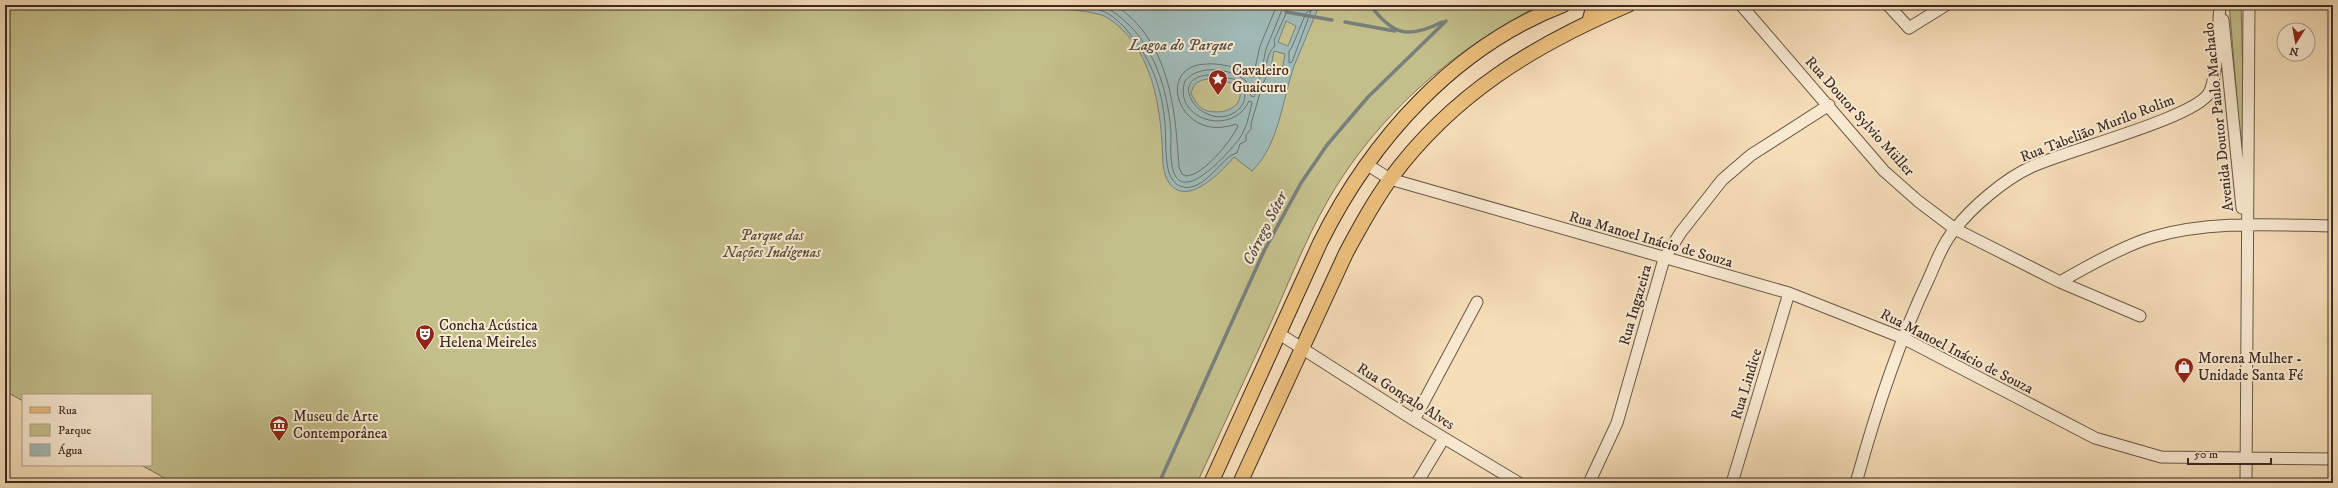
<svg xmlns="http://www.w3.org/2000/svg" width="2338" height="488" font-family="'IM FELL DW Pica',serif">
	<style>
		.green { fill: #c3bf8b; stroke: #7f7457 }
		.water { fill: #a0bab8; stroke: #78807c; fill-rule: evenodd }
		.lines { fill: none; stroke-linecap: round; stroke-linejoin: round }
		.shore { stroke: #6e726e; stroke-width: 1 }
		.stream { stroke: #78807c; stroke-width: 3.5 }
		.minor-casing { stroke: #6a5748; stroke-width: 13 }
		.major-casing { stroke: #3b2a23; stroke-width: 16 }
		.minor { stroke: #f9ead2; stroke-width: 11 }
		.major { stroke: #ebbf7c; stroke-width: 14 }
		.labels { text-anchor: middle; stroke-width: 4; stroke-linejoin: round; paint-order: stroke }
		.poi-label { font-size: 15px; fill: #3b2a23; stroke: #f9ead2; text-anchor: start }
		.street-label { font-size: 15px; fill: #3b2a23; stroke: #f9ead2 }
		.park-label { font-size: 15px; font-style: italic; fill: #5d4f3d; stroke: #f9ead2 }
		.water-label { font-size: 16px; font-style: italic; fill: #544e48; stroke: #f9ead2 }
	</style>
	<rect width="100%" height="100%" fill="#f6deb9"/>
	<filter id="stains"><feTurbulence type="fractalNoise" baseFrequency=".005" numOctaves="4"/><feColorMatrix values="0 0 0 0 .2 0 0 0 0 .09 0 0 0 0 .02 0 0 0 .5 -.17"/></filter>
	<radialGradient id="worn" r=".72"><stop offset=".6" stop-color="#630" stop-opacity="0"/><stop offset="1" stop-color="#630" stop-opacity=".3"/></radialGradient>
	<path class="green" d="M 5,5 L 1540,5 C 1453,49 1375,117 1327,202 C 1303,244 1287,288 1267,331 C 1244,382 1220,432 1197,483 L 166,483 L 166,479 L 141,465 L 151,465 L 151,395 L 23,395 L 23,401 L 5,391 Z
		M 2229,5 L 2241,5 L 2247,221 L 2230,14 Z"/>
	<path class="water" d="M 1034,5 L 1300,5 L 1306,8 L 1308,5 L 1323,5 L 1319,6 C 1311,26 1302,46 1294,66 C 1282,101 1279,145 1252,171 L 1234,157 C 1222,171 1188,207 1170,184 C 1161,173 1163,155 1162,142 C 1159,97 1149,45 1108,18 C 1093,9 1053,10 1034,5 ZM 1286,21 L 1296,26 L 1288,46 L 1278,42 ZM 1274,51 L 1285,54 L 1281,75 L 1270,72 ZM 1207,79 L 1233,83 L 1239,87 C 1246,108 1222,116 1205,110 C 1198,107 1195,100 1191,94 C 1193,84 1197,81 1207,79 Z"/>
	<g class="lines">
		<path class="shore" d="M 1051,5 C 1066,7 1085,5 1100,10 C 1112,14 1122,24 1130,34 C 1152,61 1162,89 1165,123 C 1166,138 1165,154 1168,169 C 1170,177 1174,185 1183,187 C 1205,192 1223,155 1237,153 L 1240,144 L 1246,141 L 1246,135 L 1251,129 L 1251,124 L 1260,93 L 1265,88 L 1263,83 L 1267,76 C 1264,68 1268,51 1275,46 L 1274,40 L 1289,7 L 1299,5
			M 1101,5 C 1149,28 1167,82 1171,132 C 1171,145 1169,166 1176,177 C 1190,198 1232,149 1239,139 C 1246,130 1250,113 1252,102 L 1249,101 C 1232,138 1172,119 1185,81 C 1198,64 1231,68 1246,81 L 1251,96 L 1254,97 L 1258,87 L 1266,49 L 1284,5
			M 1115,5 C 1170,41 1175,108 1179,167 L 1182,174 L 1186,176 C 1204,175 1231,141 1238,126 L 1236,124 C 1179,145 1153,65 1207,64 C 1216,63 1232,66 1240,70 C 1244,72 1249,77 1253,77 L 1260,46 L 1277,5
			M 1311,11 L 1292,62 L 1289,63 L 1289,51 L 1292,47 L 1306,13 Z
			M 1208,75 L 1234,79 L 1243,85 C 1246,93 1246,101 1240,108 C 1209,139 1161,79 1208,75 Z"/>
		<path class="stream" d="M 1370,5 C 1392,34 1407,40 1442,22
			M 1286,12 L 1332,20
			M 1345,22 L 1395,31
			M 1159,483 L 1264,251 L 1301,183 L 1327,145 L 1368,97 L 1446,21"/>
		<defs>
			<path id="minor" d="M 1741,5 L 1884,171 L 1918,201 L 1955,229 L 2060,282 L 2140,316
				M 1888,5 L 1909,28 L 1946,5
				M 2223,20 L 2242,208
				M 1366,164 L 1390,179 L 1789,293 L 1903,338 L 2095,438 L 2161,457 L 2333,459
				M 2060,282 C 2086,267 2125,245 2153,237 C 2211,220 2274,225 2333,226
				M 1278,333 L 1414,420 L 1519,483
				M 1414,420 L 1477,302
				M 1417,483 L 1444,438
				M 1589,483 L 1617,423 L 1664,259 L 1681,232 L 1722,180 L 1751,155 L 1829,105
				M 1732,483 L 1789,293
				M 1856,483 C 1875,414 1898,343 1929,278 C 1936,262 1943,243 1955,229 C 1973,206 2005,179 2031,167 C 2064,151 2195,118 2209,93 C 2218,77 2218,26 2220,5
				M 2246,483 L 2249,5"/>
			<path id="major" d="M 1589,22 L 1594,5
				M 1211,483 L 1320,243 C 1371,140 1454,47 1563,5
				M 1240,483 L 1346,253 C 1360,227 1374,201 1391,178 C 1453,94 1534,45 1628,5"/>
		</defs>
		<use href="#minor" class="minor-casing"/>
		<use href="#major" class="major-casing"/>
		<use href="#minor" class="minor"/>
		<use href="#major" class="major"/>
	</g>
	<defs>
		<symbol id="sight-pin" viewBox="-11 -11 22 30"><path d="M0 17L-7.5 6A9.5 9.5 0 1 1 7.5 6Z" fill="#8f2418" stroke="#f9ead2"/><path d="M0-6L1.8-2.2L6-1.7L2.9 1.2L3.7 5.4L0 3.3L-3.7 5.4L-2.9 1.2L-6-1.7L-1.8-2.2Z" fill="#fff"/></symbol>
		<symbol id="theatre-pin" viewBox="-11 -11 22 30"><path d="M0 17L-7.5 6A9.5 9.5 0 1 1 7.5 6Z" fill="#8f2418" stroke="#f9ead2"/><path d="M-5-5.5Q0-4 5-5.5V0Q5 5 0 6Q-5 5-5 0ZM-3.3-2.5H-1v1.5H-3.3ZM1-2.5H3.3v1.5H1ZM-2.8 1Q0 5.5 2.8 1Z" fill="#fff"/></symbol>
		<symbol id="shop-pin" viewBox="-11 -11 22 30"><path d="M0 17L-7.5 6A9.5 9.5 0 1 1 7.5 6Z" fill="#8f2418" stroke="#f9ead2"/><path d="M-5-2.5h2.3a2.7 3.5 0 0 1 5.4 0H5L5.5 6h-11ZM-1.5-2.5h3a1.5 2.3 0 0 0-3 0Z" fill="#fff"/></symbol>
		<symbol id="museum-pin" viewBox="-11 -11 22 30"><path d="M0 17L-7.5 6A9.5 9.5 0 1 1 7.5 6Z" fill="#8f2418" stroke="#f9ead2"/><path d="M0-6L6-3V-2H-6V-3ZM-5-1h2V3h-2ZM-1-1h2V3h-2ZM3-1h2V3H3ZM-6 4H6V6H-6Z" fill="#fff"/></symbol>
	</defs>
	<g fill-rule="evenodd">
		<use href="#sight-pin" x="1207" y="68" width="22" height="30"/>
		<use href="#theatre-pin" x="414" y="323" width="22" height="30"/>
		<use href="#shop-pin" x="2173" y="356" width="22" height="30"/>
		<use href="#museum-pin" x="268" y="414" width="22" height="30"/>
	</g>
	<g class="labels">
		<g class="poi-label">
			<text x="1232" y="75">Cavaleiro<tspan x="1232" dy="17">Guaicuru</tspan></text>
			<text x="439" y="330">Concha Acústica<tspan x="439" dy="17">Helena Meireles</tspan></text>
			<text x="2198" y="363">Morena Mulher -<tspan x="2198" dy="17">Unidade Santa Fé</tspan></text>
			<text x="293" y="421">Museu de Arte<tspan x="293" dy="17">Contemporânea</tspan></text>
		</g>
		<g class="street-label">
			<text transform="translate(1860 116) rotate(48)" y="5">Rua Doutor Sylvio Müller</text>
			<text transform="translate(2218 117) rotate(-96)" y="5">Avenida Doutor Paulo Machado</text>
			<text transform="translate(2097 128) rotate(-21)" y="5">Rua Tabelião Murilo Rolim</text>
			<text transform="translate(1651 239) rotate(16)" y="5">Rua Manoel Inácio de Souza</text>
			<text transform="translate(1635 305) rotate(-74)" y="5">Rua Ingazeira</text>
			<text transform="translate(1957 351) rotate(27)" y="5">Rua Manoel Inácio de Souza</text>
			<text transform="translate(1746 384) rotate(-73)" y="5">Rua Lindice</text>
			<text transform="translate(1406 396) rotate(32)" y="5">Rua Gonçalo Alves</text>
		</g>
		<g class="park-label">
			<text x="772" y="240">Parque das<tspan x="772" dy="17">Nações Indígenas</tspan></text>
		</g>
		<g class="water-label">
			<text x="1181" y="50">Lagoa do Parque</text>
			<text transform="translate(1264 228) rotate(-63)" y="6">Córrego Sóter</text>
		</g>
	</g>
	<rect width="2338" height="488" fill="none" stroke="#f6deb9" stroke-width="20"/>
	<rect x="6" y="6" width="2326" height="476" fill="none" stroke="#3b2a23" stroke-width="2"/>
	<rect x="10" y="10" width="2318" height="468" fill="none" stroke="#3b2a23"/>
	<rect x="22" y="394" width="130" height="72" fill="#f9ead2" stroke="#ad9d8c"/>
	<rect x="30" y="407" width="20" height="6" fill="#ebbf7c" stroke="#ad9d8c"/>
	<text x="58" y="414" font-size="12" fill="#3b2a23">Rua</text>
	<rect x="30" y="424" width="20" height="12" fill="#c3bf8b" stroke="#ad9d8c"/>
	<text x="58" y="434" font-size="12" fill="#3b2a23">Parque</text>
	<rect x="30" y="444" width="20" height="12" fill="#a0bab8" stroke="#ad9d8c"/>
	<text x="58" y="454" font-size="12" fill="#3b2a23">Água</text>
	<g transform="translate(2296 42) rotate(191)"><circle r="19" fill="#f9ead2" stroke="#ad9d8c"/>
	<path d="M0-3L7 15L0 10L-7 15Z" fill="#8f2418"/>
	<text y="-6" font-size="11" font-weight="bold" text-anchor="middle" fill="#3b2a23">N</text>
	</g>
	<path d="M2188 458v6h83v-6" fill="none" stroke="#3b2a23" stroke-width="2"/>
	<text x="2194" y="458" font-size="12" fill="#3b2a23" stroke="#f9ead2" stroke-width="3" paint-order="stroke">50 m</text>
	<rect width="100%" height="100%" filter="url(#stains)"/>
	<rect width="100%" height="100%" fill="url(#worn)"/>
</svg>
